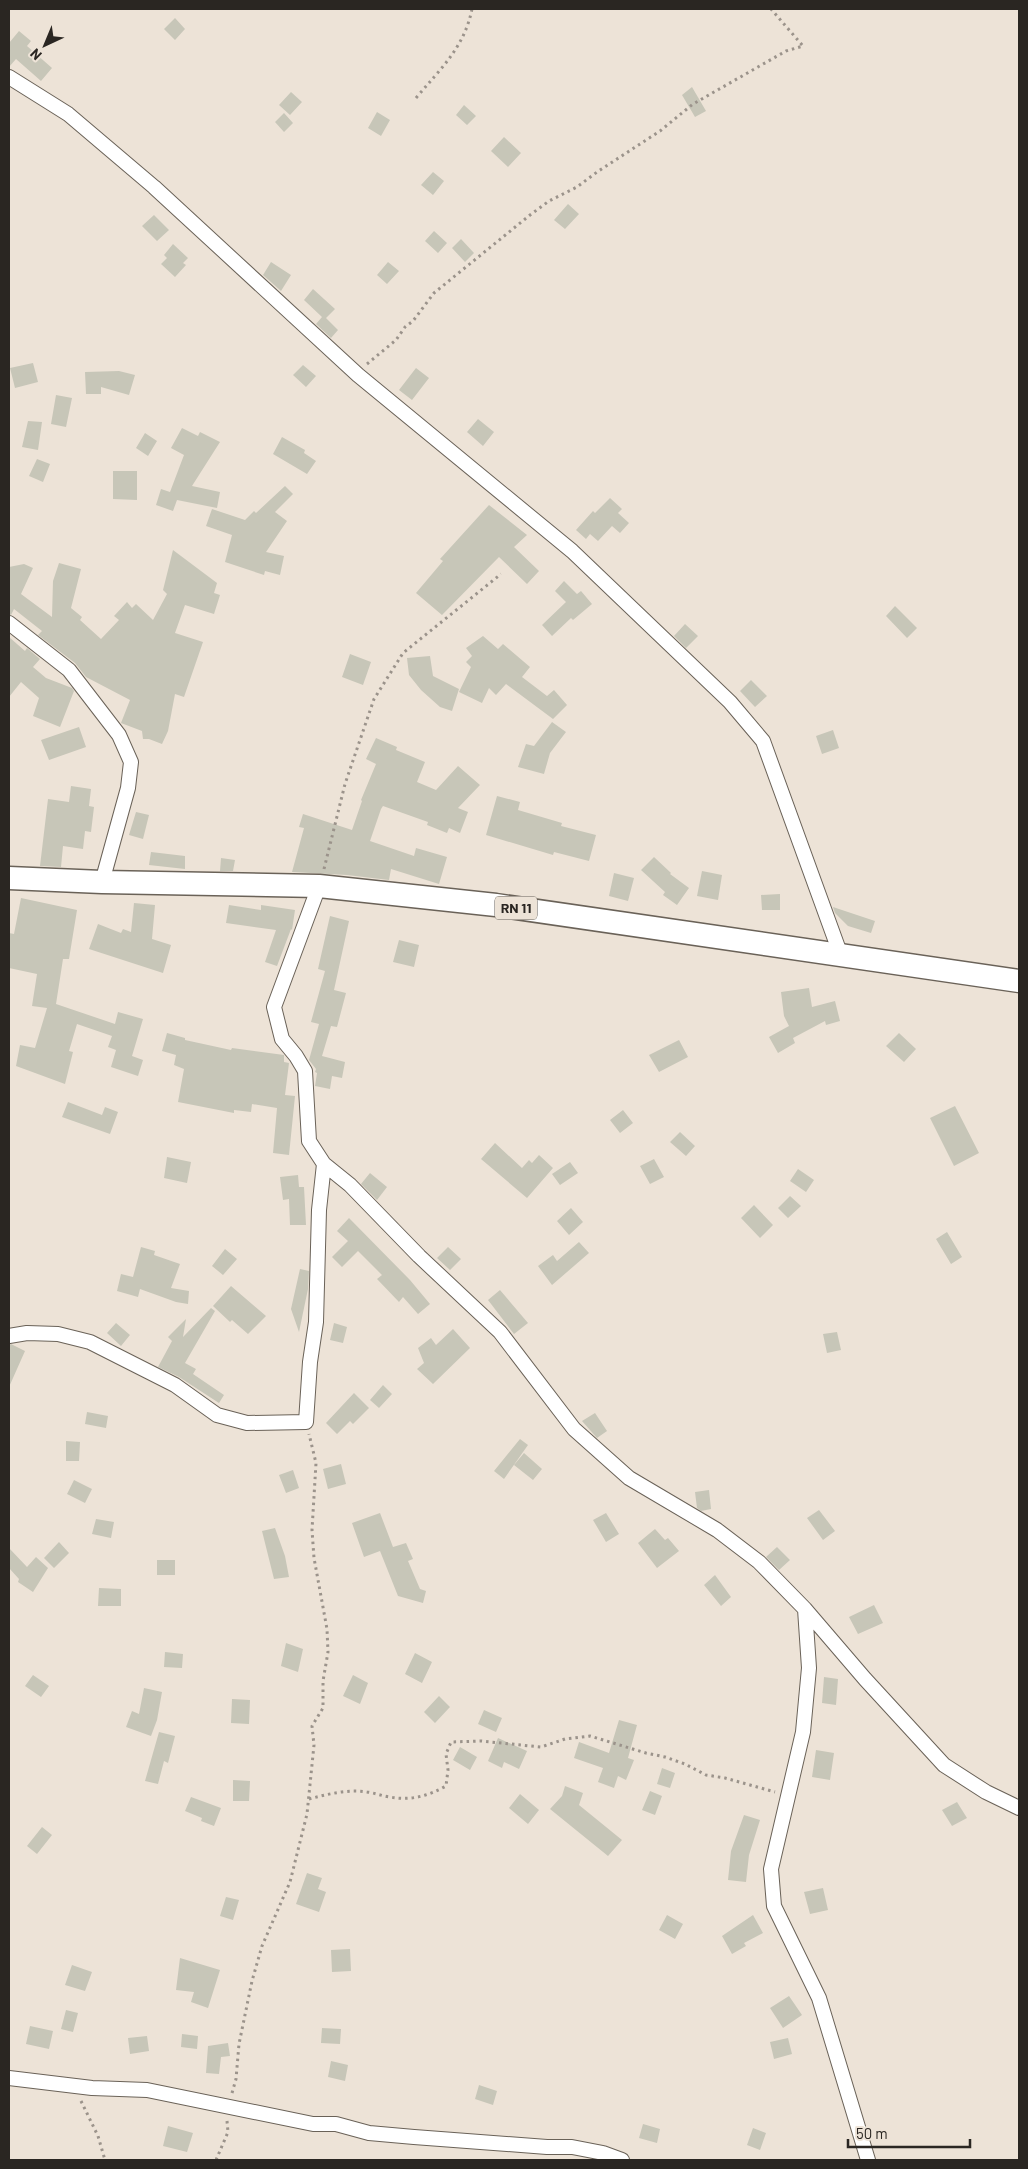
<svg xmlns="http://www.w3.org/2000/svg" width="1028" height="2169" font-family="Barlow,sans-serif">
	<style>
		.building { fill: #c7c6b8 }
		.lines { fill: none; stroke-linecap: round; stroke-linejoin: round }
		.street-casing { stroke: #6a6258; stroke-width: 16 }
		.primary-casing { stroke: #6a6258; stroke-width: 25 }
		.path { stroke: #9b938b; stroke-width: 3; stroke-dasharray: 2.5 4; stroke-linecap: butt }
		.street { stroke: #fff; stroke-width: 14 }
		.primary { stroke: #fff; stroke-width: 22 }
		.labels { text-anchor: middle; stroke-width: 4; stroke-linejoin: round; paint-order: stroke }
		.shield { fill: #ede3d7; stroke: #645f58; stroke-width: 1 }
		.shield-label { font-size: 14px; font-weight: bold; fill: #2a2622 }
	</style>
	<rect width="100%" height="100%" fill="#ede3d7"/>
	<path class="building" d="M 175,18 L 185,29 L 175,40 L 164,29 Z
		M 19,31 L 31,41 L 27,46 L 52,68 L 41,81 L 16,59 L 9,67 L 9,43 Z
		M 692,87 L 706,111 L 695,117 L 682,95 Z
		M 291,92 L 302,102 L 290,115 L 279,105 Z
		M 464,105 L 476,116 L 467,125 L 456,115 Z
		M 377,112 L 390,120 L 381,136 L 368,128 Z
		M 284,113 L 293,123 L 284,132 L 275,122 Z
		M 504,137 L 521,153 L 508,167 L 491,151 Z
		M 433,172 L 444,181 L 433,195 L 421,185 Z
		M 568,204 L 579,214 L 565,229 L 554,220 Z
		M 154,215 L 169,230 L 157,241 L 142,226 Z
		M 434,231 L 447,243 L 438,253 L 425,241 Z
		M 461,239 L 474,253 L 465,262 L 452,248 Z
		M 173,244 L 188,258 L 183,263 L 186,265 L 175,277 L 161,264 L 167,258 L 164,255 Z
		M 271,262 L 291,275 L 281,291 L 263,275 Z
		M 388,262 L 399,271 L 387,284 L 377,275 Z
		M 313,289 L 335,309 L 326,318 L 338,330 L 331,338 L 316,324 L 322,317 L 304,300 Z
		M 33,363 L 38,382 L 15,388 L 10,368 Z
		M 303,365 L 316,376 L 306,387 L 293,375 Z
		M 416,368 L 429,378 L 412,400 L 399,390 Z
		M 119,371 L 135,375 L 129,395 L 101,387 L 101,394 L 86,394 L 85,372 Z
		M 56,395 L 72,398 L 66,427 L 51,424 Z
		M 478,419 L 494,432 L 483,446 L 467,432 Z
		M 28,421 L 42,422 L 38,450 L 22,447 Z
		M 182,428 L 198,436 L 200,432 L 220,442 L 192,486 L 220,492 L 217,508 L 177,500 L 173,511 L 156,505 L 161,489 L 170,492 L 184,455 L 171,448 Z
		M 145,433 L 157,441 L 148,456 L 136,448 Z
		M 282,437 L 305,450 L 304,453 L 316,461 L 307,474 L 273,454 Z
		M 37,459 L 50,464 L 43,482 L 29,476 Z
		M 113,471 L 137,471 L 137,500 L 113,499 Z
		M 285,486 L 293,494 L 275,512 L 287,521 L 266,552 L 284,556 L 280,575 L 265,571 L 264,575 L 225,562 L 232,535 L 206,526 L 212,509 L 245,520 L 254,511 L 256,513 Z
		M 610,498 L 622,509 L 618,513 L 629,523 L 620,533 L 612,526 L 598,541 L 590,534 L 586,539 L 576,530 L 593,511 L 595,513 Z
		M 489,505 L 527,535 L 514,547 L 539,571 L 527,584 L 499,557 L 442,615 L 416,593 L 443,561 L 440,559 Z
		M 173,550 L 217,583 L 214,593 L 220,595 L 214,614 L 185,605 L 175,633 L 203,642 L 184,697 L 175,694 L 168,731 L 162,744 L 149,739 L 143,739 L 142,731 L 121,723 L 130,700 L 86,677 L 75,663 L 38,635 L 42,631 L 14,609 L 11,615 L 9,614 L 9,567 L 24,564 L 33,568 L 21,594 L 52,617 L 53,581 L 59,563 L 81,569 L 71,608 L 82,617 L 80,620 L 101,639 L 119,620 L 114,616 L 127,602 L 132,608 L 136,604 L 153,620 L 167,594 L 163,590 Z
		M 564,581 L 577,594 L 581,591 L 592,604 L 573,620 L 571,618 L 552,636 L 542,625 L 566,602 L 555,591 Z
		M 895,606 L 917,628 L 907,638 L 886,616 Z
		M 685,624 L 698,636 L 686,648 L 674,636 Z
		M 483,636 L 498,649 L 503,644 L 530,667 L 522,677 L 547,696 L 554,690 L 567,705 L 553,719 L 506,684 L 496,695 L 489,688 L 482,703 L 459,692 L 471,667 L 466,662 L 472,656 L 466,648 Z
		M 9,637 L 25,651 L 27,648 L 40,659 L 33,667 L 46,678 L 72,688 L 74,691 L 60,727 L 33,716 L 39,698 L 21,682 L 9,697 Z
		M 350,654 L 371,662 L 363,685 L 342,677 Z
		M 430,656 L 433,676 L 459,689 L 452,711 L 440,707 L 421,690 L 409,675 L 407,658 Z
		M 751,680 L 767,696 L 755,707 L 740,691 Z
		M 552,722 L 566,732 L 550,753 L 544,774 L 518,767 L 526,744 L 534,746 Z
		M 79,727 L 86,747 L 49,760 L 41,740 Z
		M 833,730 L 839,748 L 822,754 L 816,736 Z
		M 376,738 L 397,747 L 396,750 L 425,762 L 417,782 L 436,790 L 458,766 L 480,785 L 458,808 L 468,812 L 460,833 L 449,828 L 447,833 L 427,825 L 428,822 L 383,806 L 381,809 L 370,841 L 414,856 L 416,848 L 447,857 L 439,884 L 391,869 L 389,880 L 347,875 L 292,872 L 304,828 L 299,827 L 303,814 L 352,830 L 362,801 L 361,800 L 376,764 L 366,759 Z
		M 71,786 L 91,789 L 89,806 L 94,807 L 91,832 L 85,831 L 83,849 L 63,846 L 61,867 L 40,866 L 48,799 L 69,802 Z
		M 497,796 L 520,802 L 518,810 L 562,823 L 561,826 L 596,835 L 589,861 L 554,852 L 553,855 L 486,835 Z
		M 136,812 L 149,815 L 143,839 L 129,835 Z
		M 151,852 L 185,856 L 185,869 L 149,865 Z
		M 654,857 L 671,873 L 670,874 L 689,888 L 677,905 L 663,895 L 665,892 L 641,870 Z
		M 221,858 L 235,860 L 233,871 L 220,871 Z
		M 702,871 L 722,875 L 718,900 L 697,896 Z
		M 614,873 L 634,878 L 628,901 L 609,896 Z
		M 780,894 L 780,910 L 762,910 L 761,895 Z
		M 21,898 L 77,910 L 69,959 L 63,959 L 56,1004 L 115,1024 L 118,1012 L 143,1019 L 132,1056 L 143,1060 L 138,1076 L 111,1067 L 116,1050 L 108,1047 L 112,1036 L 77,1024 L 69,1051 L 73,1052 L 65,1084 L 16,1066 L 20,1045 L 35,1048 L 47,1008 L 32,1006 L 37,974 L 9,968 L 9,933 L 14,934 Z
		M 134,903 L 155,905 L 152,939 L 171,945 L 163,973 L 89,949 L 98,924 L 121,933 L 123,929 L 131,932 Z
		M 229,905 L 261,910 L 261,905 L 295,910 L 292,930 L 291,929 L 277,966 L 265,962 L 276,930 L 226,923 Z
		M 833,907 L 875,921 L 871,933 L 848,926 L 835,913 Z
		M 330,916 L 349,921 L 334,990 L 346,993 L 337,1027 L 331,1026 L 322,1056 L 345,1062 L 342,1078 L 332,1076 L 330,1089 L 315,1086 L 317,1073 L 315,1072 L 316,1069 L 309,1060 L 319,1024 L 311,1022 L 325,971 L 318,969 Z
		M 399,940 L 419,945 L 414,967 L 393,962 Z
		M 809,988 L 812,1007 L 835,1001 L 840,1021 L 826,1025 L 825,1021 L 793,1038 L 795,1043 L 778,1053 L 769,1037 L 789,1026 L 784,1016 L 781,992 Z
		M 167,1033 L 185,1038 L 185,1040 L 231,1050 L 232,1048 L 284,1055 L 284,1062 L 289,1063 L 285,1095 L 295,1096 L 289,1155 L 273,1153 L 277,1108 L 252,1104 L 251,1112 L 234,1110 L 234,1113 L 178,1102 L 184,1069 L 174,1065 L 176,1055 L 162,1051 Z
		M 899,1033 L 916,1049 L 904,1062 L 886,1046 Z
		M 679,1040 L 688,1057 L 659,1072 L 649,1055 Z
		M 68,1102 L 102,1115 L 105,1107 L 118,1112 L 110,1134 L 62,1117 Z
		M 955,1106 L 979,1153 L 954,1166 L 930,1118 Z
		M 623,1110 L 633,1123 L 620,1133 L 610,1120 Z
		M 680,1132 L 695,1146 L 686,1156 L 670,1142 Z
		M 495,1143 L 522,1168 L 529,1160 L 532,1163 L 539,1155 L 553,1168 L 527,1198 L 481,1159 Z
		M 167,1157 L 191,1162 L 187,1183 L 164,1178 Z
		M 654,1159 L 664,1177 L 650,1184 L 640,1166 Z
		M 570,1162 L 578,1173 L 560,1185 L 552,1174 Z
		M 798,1169 L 814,1180 L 806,1192 L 790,1181 Z
		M 370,1173 L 387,1187 L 377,1200 L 361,1184 Z
		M 298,1175 L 299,1187 L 304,1187 L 306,1225 L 290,1225 L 289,1199 L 283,1200 L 280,1177 Z
		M 790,1196 L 801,1206 L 788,1218 L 778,1208 Z
		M 754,1205 L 773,1225 L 760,1238 L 741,1218 Z
		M 571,1208 L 583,1222 L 569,1235 L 557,1221 Z
		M 349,1218 L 410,1280 L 430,1304 L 418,1314 L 403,1297 L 399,1302 L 377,1279 L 382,1275 L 358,1251 L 342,1267 L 332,1257 L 348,1241 L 337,1231 Z
		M 947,1232 L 962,1257 L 951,1264 L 936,1239 Z
		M 579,1242 L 589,1253 L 552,1285 L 538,1266 L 553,1255 L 557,1261 Z
		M 141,1247 L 155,1251 L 154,1255 L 180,1264 L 171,1288 L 189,1291 L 188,1304 L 176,1302 L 140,1289 L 138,1297 L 117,1291 L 121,1274 L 133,1277 Z
		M 448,1247 L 461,1259 L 450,1270 L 437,1258 Z
		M 225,1249 L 237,1259 L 223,1275 L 212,1266 Z
		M 300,1269 L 309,1271 L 308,1289 L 299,1332 L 291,1309 Z
		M 231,1286 L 266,1316 L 248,1334 L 232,1320 L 230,1322 L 213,1306 Z
		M 500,1290 L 528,1323 L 514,1334 L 488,1300 Z
		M 211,1308 L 215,1311 L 185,1363 L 196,1369 L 193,1374 L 224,1395 L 219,1403 L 179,1377 L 158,1367 L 172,1341 L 168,1337 L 186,1319 L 183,1337 Z
		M 116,1323 L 130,1335 L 121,1346 L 107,1333 Z
		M 334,1323 L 347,1327 L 343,1343 L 330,1340 Z
		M 453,1329 L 470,1348 L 433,1384 L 417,1369 L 424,1363 L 418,1348 L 431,1338 L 436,1345 Z
		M 837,1332 L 841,1350 L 827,1353 L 823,1334 Z
		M 11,1344 L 25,1351 L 9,1387 L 9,1345 Z
		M 383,1385 L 392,1394 L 379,1408 L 370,1400 Z
		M 354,1393 L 369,1408 L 353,1424 L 350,1421 L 337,1434 L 326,1423 Z
		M 87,1412 L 108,1416 L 106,1428 L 85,1424 Z
		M 595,1413 L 607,1431 L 597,1438 L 582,1421 Z
		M 520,1439 L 528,1445 L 504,1479 L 494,1471 Z
		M 66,1441 L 80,1442 L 79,1461 L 66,1461 Z
		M 524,1453 L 542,1469 L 533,1480 L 514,1465 Z
		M 341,1464 L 346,1484 L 328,1489 L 323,1469 Z
		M 293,1470 L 299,1488 L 286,1493 L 279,1475 Z
		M 74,1480 L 92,1489 L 85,1503 L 67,1494 Z
		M 709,1490 L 711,1509 L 701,1511 L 697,1508 L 695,1492 Z
		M 819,1510 L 835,1531 L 823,1540 L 807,1518 Z
		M 380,1513 L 393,1547 L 406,1543 L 413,1559 L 408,1561 L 420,1589 L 426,1591 L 423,1603 L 398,1596 L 380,1551 L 364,1557 L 352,1523 Z
		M 606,1513 L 619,1534 L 606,1542 L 593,1520 Z
		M 96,1519 L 114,1522 L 111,1538 L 92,1534 Z
		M 275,1528 L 285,1556 L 289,1577 L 274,1579 L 262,1531 Z
		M 655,1529 L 665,1540 L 668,1538 L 679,1551 L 657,1568 L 638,1543 Z
		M 59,1542 L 69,1553 L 54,1568 L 44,1558 Z
		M 777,1547 L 790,1560 L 779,1570 L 766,1557 Z
		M 9,1548 L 27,1567 L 36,1557 L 48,1568 L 33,1592 L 18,1582 L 19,1579 L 9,1568 Z
		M 157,1560 L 175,1560 L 175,1575 L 157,1575 Z
		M 715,1575 L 731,1597 L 721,1606 L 704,1585 Z
		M 99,1588 L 121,1589 L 121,1606 L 98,1606 Z
		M 874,1605 L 883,1623 L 858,1634 L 849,1617 Z
		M 286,1643 L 303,1649 L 298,1672 L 281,1666 Z
		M 165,1652 L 183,1654 L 182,1668 L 164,1667 Z
		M 415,1653 L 432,1662 L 422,1683 L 405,1674 Z
		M 33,1675 L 49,1686 L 41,1697 L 25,1686 Z
		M 353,1675 L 368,1683 L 360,1704 L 343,1696 Z
		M 824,1677 L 838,1679 L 836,1705 L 822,1703 Z
		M 144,1688 L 162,1692 L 157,1720 L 151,1736 L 126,1727 L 132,1711 L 139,1714 Z
		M 439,1696 L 450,1707 L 435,1723 L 424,1712 Z
		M 232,1699 L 250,1700 L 249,1724 L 231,1723 Z
		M 484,1710 L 502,1718 L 496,1732 L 478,1724 Z
		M 619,1720 L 637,1725 L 628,1758 L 634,1760 L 626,1780 L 618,1776 L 614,1788 L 598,1782 L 603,1768 L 574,1758 L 579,1742 L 609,1753 Z
		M 159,1732 L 175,1736 L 168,1763 L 164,1761 L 158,1784 L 145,1781 Z
		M 498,1738 L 527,1751 L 519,1769 L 504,1762 L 502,1768 L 488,1761 Z
		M 460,1747 L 477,1757 L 470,1770 L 453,1760 Z
		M 816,1750 L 834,1753 L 830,1780 L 812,1777 Z
		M 662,1768 L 675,1773 L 670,1788 L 657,1784 Z
		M 233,1780 L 250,1781 L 249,1801 L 233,1801 Z
		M 565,1786 L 583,1793 L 579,1805 L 622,1840 L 608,1856 L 550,1809 L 562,1796 Z
		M 650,1791 L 662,1796 L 655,1815 L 642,1810 Z
		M 520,1794 L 539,1810 L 528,1824 L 509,1808 Z
		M 191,1797 L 221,1808 L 214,1826 L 201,1821 L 202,1818 L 185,1811 Z
		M 957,1802 L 967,1818 L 952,1826 L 942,1810 Z
		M 744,1815 L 760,1820 L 749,1855 L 746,1882 L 728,1880 L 731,1851 Z
		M 42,1827 L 52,1835 L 37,1854 L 27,1846 Z
		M 307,1873 L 322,1878 L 318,1889 L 326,1892 L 319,1912 L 296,1904 Z
		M 823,1888 L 828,1910 L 810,1914 L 804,1892 Z
		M 226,1897 L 239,1900 L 233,1920 L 220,1916 Z
		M 667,1915 L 683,1924 L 675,1939 L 659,1930 Z
		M 753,1915 L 763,1933 L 744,1943 L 746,1946 L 732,1954 L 722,1936 Z
		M 350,1949 L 351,1971 L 332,1972 L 331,1950 Z
		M 180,1958 L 220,1970 L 208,2008 L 191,2002 L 194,1992 L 176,1990 Z
		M 72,1965 L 92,1972 L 85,1991 L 65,1985 Z
		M 789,1996 L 802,2015 L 783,2028 L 770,2008 Z
		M 66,2010 L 78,2013 L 73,2032 L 61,2029 Z
		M 30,2026 L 53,2031 L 49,2049 L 26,2044 Z
		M 322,2028 L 341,2029 L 340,2044 L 321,2043 Z
		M 182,2034 L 198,2036 L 197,2049 L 181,2047 Z
		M 147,2036 L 149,2051 L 130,2054 L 128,2038 Z
		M 788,2038 L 792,2054 L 774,2059 L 770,2042 Z
		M 228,2043 L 230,2056 L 221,2057 L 219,2074 L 206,2073 L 208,2046 Z
		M 331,2061 L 348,2065 L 345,2081 L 328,2077 Z
		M 479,2085 L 497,2091 L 493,2105 L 475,2099 Z
		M 643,2124 L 660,2129 L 657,2143 L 639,2138 Z
		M 168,2126 L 193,2133 L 187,2152 L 163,2146 Z
		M 753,2128 L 766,2133 L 760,2150 L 747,2145 Z"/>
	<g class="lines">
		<defs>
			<path id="street" d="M 9,77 L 68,114 L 154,187 L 358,375 L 572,551 L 730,702 L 763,741 L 840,953
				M 9,623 L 69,670 L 119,735 L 131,762 L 128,788 L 102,882
				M 319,886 L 274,1007 L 282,1039 L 296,1056 L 305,1071 L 309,1141 L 324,1164 L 350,1185 L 419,1256 L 500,1332 L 574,1429 L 629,1478 L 717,1530 L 759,1562 L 805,1609 L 809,1668 L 803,1732 L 771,1869 L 774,1906 L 819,1998 L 868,2160
				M 9,1336 L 27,1333 L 58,1334 L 90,1342 L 175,1385 L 217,1415 L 247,1423 L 306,1422 L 310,1362 L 316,1322 L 319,1210 L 324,1164
				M 805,1609 L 865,1679 L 944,1765 L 986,1792 L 1019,1808
				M 9,2078 L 92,2088 L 147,2090 L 313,2124 L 336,2124 L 369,2133 L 414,2137 L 547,2147 L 572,2147 L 603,2153 L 622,2160"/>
			<path id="primary" d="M 9,878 L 102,882 L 319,886 L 496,905 L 1019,981"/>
		</defs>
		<use href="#street" class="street-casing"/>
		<use href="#primary" class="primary-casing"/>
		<path class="path" d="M 416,98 C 441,68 464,48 472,9
			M 367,364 L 396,340 L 405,327 L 413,321 L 434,293 L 530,215 L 549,201 L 577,187 L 597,172 L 660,131 L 693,104 L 786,51 L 803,46 L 771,9
			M 324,869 L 345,784 L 374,699 L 403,653 L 501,574
			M 309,1799 C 328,1794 348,1789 367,1792 C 375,1793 382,1796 390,1797 C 410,1801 428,1796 446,1786 L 448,1770 L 446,1754 L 451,1742 L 481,1741 L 541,1747 L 565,1739 L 590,1736 L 646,1753 L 665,1757 L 685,1764 L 706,1775 L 725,1778 L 775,1792
			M 232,2093 L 236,2079 L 239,2044 L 252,1981 L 262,1946 L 290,1882 L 307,1814 L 314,1745 L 312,1726 L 323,1708 L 323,1681 L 328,1652 L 327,1629 L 314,1558 L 312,1530 L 316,1463 L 309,1434
			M 81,2101 L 98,2136 L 105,2160
			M 216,2160 L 228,2132 L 227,2121"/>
		<use href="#street" class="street"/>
		<use href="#primary" class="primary"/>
	</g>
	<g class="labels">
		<rect class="shield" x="495" y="896.5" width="42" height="23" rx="4"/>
		<g class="shield-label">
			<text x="516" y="913">RN 11</text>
		</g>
	</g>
	<rect width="1028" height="2169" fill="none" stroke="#2a2622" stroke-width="20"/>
	<g transform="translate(45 45) rotate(224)" stroke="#ede3d7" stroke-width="4" paint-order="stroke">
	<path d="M0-4L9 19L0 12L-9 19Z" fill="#2a2622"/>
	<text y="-8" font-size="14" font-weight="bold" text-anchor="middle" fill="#2a2622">N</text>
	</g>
	<path d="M848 2139v8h122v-8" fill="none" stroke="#2a2622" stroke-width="2.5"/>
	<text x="856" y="2139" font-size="15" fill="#2a2622" stroke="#ede3d7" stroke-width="4" paint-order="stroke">50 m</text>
</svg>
